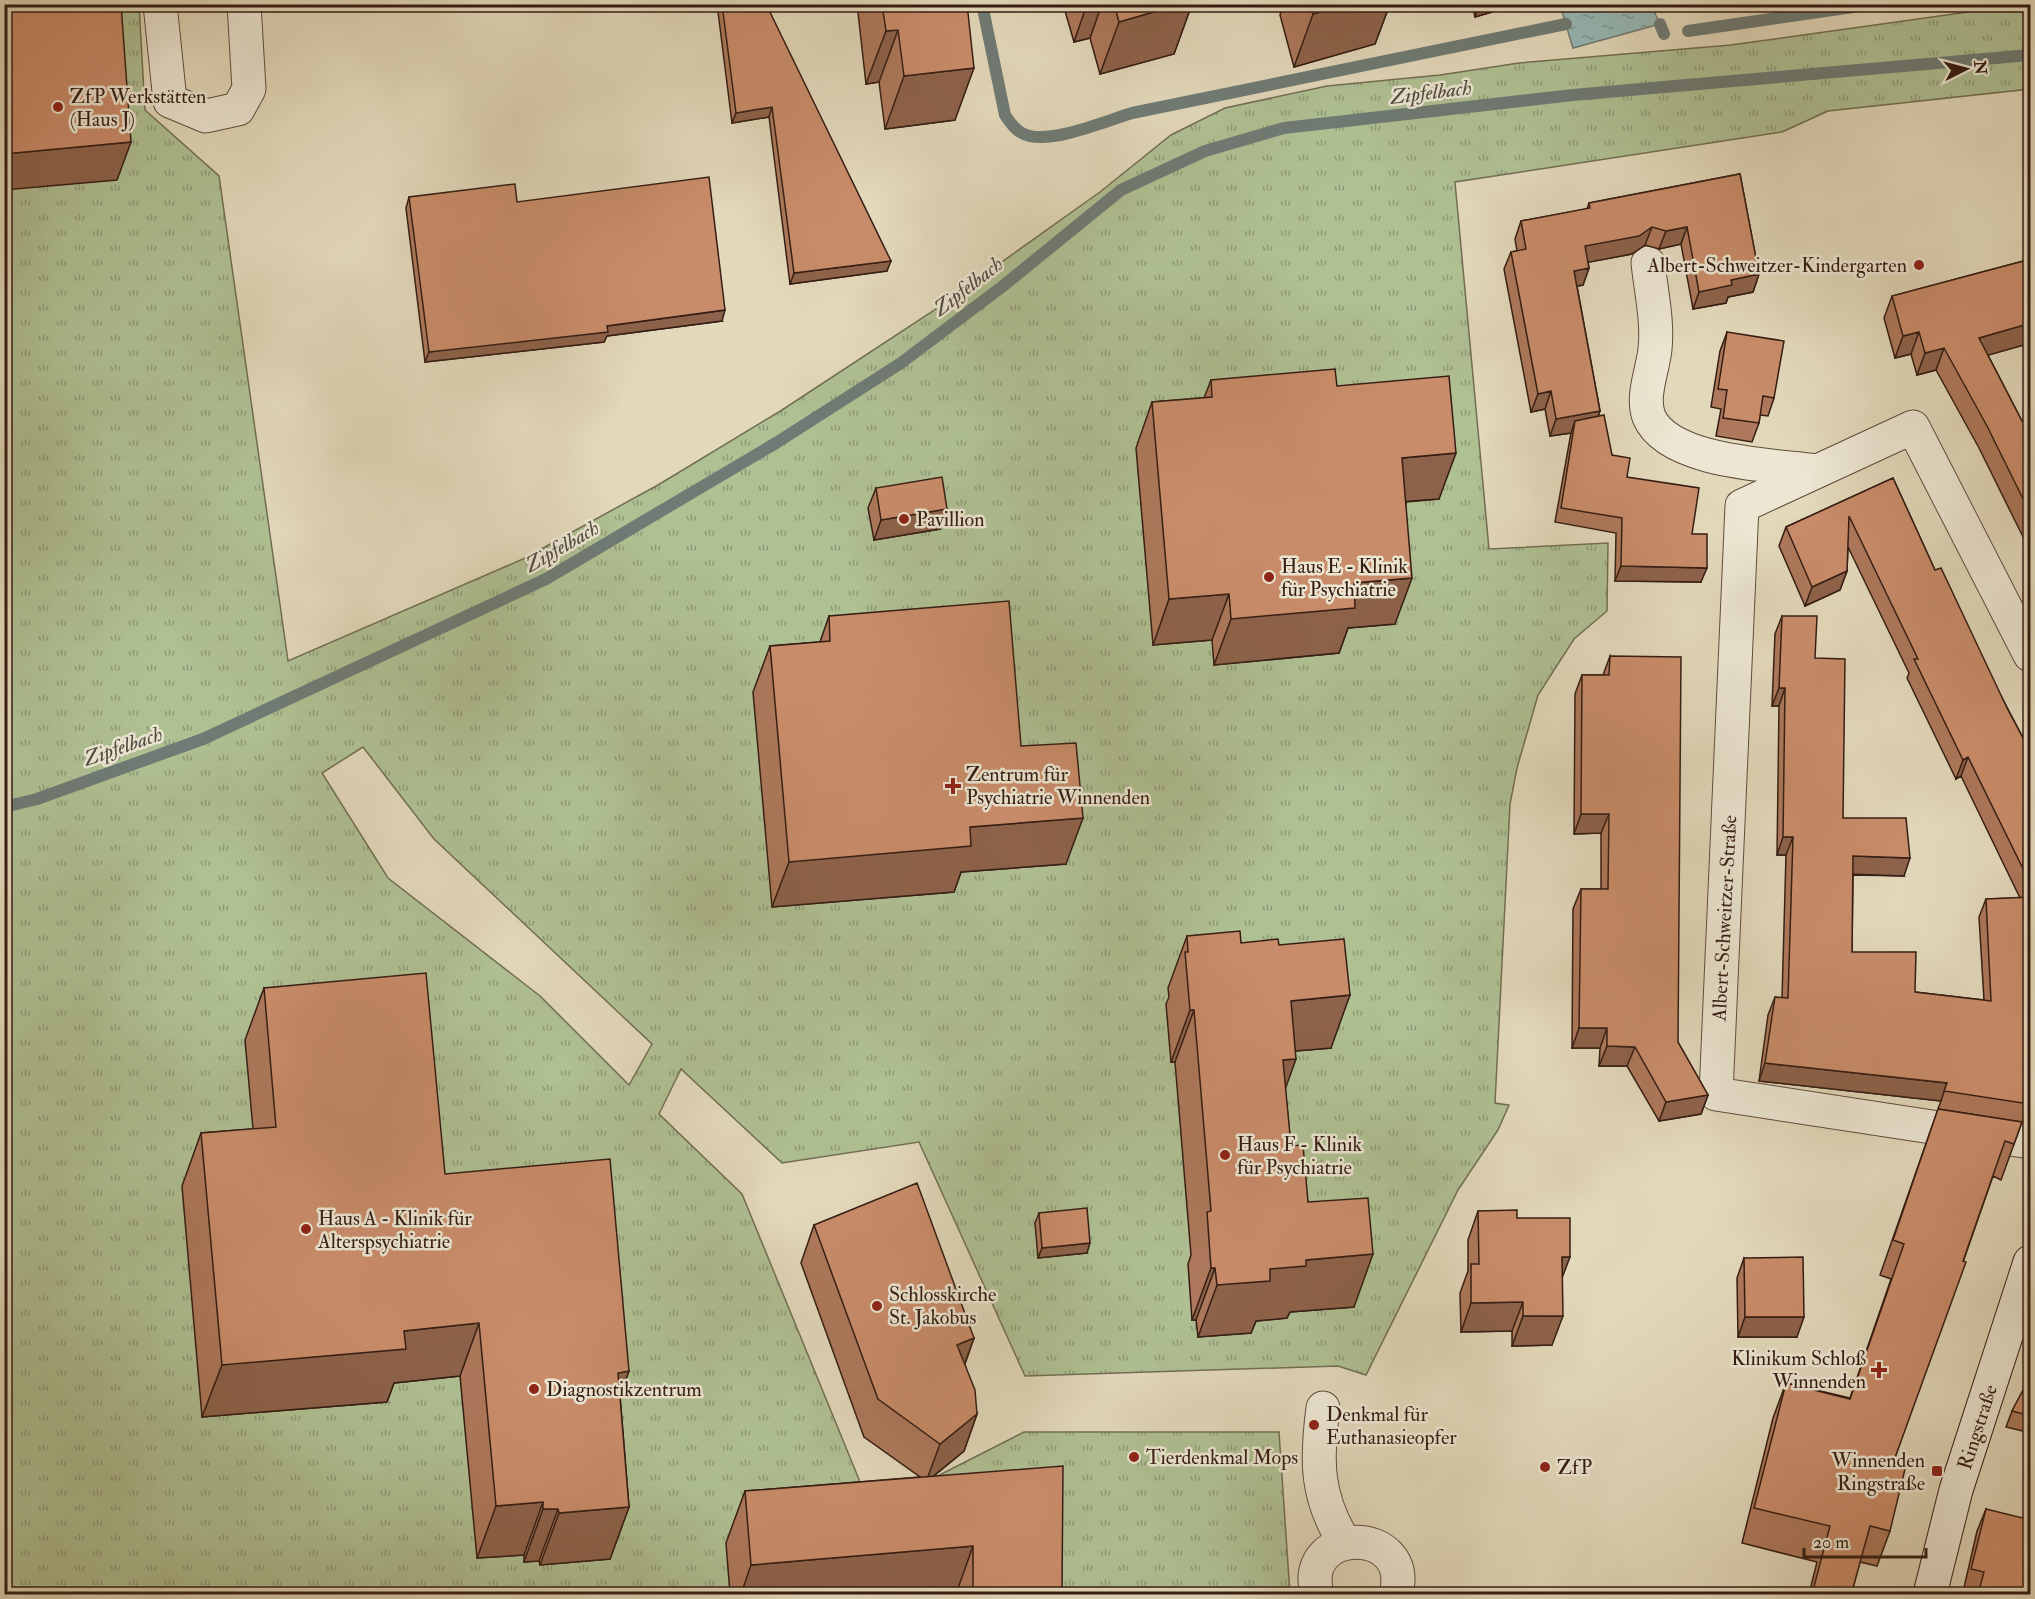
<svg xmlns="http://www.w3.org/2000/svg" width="2035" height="1599" font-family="'IM FELL Double Pica',serif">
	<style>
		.grass { fill: url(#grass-tufts); stroke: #726e53; stroke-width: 1.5; fill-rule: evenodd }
		.water { fill: url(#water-ripples); stroke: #6f7b75; stroke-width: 1.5 }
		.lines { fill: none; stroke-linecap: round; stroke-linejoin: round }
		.stream { stroke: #6f7b75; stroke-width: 12 }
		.street-casing { stroke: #604c3d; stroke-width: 35 }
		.secondary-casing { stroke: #351d13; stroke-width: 35 }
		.street { stroke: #ece6d2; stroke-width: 33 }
		.secondary { stroke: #ece6d2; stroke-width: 33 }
		.wall { fill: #ad785b; stroke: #351d13; stroke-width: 1.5 }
		.shaded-wall { fill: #8d624a; stroke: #351d13; stroke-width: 1.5 }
		.building { fill: #c98c6a; stroke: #351d13; stroke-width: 1.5 }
		.poi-dot { fill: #8f2418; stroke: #ece6d2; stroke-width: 2 }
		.labels { text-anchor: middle; stroke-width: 5; stroke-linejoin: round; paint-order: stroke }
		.poi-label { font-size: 20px; fill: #351d13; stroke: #ece6d2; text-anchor: start }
		.street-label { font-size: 20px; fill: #351d13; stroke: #ece6d2 }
		.water-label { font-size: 21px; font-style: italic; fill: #524c44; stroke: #ece6d2 }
	</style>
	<defs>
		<pattern id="grass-tufts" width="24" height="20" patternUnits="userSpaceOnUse" patternTransform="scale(1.5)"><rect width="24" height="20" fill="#afc093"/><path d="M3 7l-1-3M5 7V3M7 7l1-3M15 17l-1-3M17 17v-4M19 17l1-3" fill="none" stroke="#8f9b77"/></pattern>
		<pattern id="water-ripples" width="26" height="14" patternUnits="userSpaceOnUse" patternTransform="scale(1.5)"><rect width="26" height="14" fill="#96b9b6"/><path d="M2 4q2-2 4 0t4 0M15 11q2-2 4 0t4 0" fill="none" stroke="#7b9693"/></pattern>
	</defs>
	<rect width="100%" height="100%" fill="#e2d8ba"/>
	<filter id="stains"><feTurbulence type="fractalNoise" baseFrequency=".00333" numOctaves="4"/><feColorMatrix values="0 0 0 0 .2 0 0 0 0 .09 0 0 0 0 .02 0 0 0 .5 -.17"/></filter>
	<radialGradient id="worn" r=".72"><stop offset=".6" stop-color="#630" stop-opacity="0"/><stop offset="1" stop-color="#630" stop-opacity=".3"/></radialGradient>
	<path class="grass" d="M 5,5 L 139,5 L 145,110 L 219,176 L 288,661 L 523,559 L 658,485 L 782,410 L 930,313 L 1100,192 L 1171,135 L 1225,108 L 1327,86 L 1440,75 L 1519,63 L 1731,45 L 1968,12 L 2030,7 L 2030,89 L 1828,111 L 1782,132 L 1455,182 L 1489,549 L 1608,543 L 1607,611 L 1574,639 L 1538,695 L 1517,768 L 1510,804 L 1495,1103 L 1509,1105 L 1498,1130 L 1458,1190 L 1366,1375 L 1338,1366 L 1025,1376 L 919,1142 L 782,1163 L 681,1069 L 659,1114 L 742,1194 L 865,1494 L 912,1489 L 1024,1432 L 1279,1432 L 1290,1594 L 5,1594 ZM 363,747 L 434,839 L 652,1044 L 629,1085 L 540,996 L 388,878 L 322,773 Z"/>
	<path class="water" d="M 1560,5 L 1651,5 L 1660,24 L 1573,48 Z"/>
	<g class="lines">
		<path class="stream" d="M 982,4 L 1005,115 C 1011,124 1018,134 1030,136 C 1056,142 1106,121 1132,113 L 1566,24
			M 1660,24 L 1664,34
			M 1688,31 L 1874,4
			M 4,807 L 37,799 L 203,739 L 546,579 L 776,443 L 901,363 L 1003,286 L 1121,190 L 1205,151 L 1284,128 L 1573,95 L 2030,55"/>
		<defs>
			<path id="street" d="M 160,4 L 170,101 L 206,116 L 238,109 L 249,89 L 244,4
				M 1648,263 C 1651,291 1658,321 1655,349 C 1653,370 1641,396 1649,417 C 1669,463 1773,465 1817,471
				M 2030,655 L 1913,427 L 1742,506 L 1716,1094 L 2030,1142
				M 1323,1408 C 1316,1461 1316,1496 1344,1542
				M 1317,1594 C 1299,1525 1414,1525 1396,1594"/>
			<path id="secondary" d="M 1930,1594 L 1956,1490 L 2030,1262"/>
		</defs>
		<use href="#street" class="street-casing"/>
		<use href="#secondary" class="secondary-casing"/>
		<use href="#street" class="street"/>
		<use href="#secondary" class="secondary"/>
	</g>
	<path class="wall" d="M 717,4 L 766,4 L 887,271 L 790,284 L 769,117 L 732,123 Z
		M 857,4 L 967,4 L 955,120 L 885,129 L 879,82 L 866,84 Z
		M 1063,4 L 1192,4 L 1174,54 L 1100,74 L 1090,38 L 1074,42 Z
		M 1283,4 L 1390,4 L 1375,44 L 1294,67 L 1280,15 Z
		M 1472,4 L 1519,4 L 1475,17 Z
		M 1740,174 L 1759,274 L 1753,292 L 1728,297 L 1726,303 L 1693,309 L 1681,244 L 1659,249 L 1645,245 L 1632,254 L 1588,262 L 1589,268 L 1583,285 L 1577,286 L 1600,411 L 1598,416 L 1612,455 L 1627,477 L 1692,534 L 1701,582 L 1615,581 L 1616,533 L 1555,522 L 1571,433 L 1550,436 L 1545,409 L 1531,412 L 1504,269 L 1511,252 L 1517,251 L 1515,239 L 1521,221 L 1587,209 L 1589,203 Z
		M 409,197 L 517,202 L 722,321 L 607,336 L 604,342 L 425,362 L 406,208 Z
		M 2031,259 L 2031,343 L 1988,355 L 2022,421 L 2031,417 L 2031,553 L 1979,448 L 1936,370 L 1917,375 L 1911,354 L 1895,358 L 1884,318 L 1892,296 Z
		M 1727,332 L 1774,398 L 1768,416 L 1760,415 L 1759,423 L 1752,442 L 1716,436 L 1721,409 L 1711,407 L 1720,351 Z
		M 1211,380 L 1337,386 L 1439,499 L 1406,502 L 1395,624 L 1348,628 L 1339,653 L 1214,665 L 1212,640 L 1153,645 L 1136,448 L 1152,402 L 1204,398 Z
		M 1893,478 L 1935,570 L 2031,753 L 2031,1098 L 2022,1122 L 1938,1109 L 1941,1101 L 1759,1081 L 1768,1015 L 1775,997 L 1782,998 L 1786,855 L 1777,855 L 1779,706 L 1772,706 L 1775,634 L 1782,616 L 1815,658 L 1843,818 L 1904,876 L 1853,875 L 1852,952 L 1915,992 L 1984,1000 L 1979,917 L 1986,899 L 2020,898 L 1961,776 L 1956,779 L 1907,678 L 1909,673 L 1848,547 L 1847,571 L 1840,590 L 1805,606 L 1779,546 L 1786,527 Z
		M 876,488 L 940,529 L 874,540 L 868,508 Z
		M 829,616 L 1021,746 L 1066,864 L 961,872 L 954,892 L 772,907 L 753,692 L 770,646 L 820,642 Z
		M 1610,656 L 1678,1042 L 1708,1095 L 1701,1114 L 1659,1121 L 1627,1066 L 1599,1066 L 1600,1048 L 1572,1048 L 1573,909 L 1581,889 L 1601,889 L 1601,833 L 1574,834 L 1575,694 L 1582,675 L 1603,675 Z
		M 1187,936 L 1241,943 L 1279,945 L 1331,1048 L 1295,1051 L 1285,1088 L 1291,1146 L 1308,1202 L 1354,1307 L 1290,1312 L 1287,1318 L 1256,1321 L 1251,1333 L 1198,1337 L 1196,1320 L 1192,1320 L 1188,1264 L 1191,1255 L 1175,1062 L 1171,1062 L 1166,1004 L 1169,997 L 1168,988 Z
		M 264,988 L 445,1174 L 629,1371 L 620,1395 L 629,1507 L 610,1559 L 540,1565 L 539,1561 L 524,1562 L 524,1555 L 477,1558 L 460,1376 L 394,1383 L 387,1402 L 202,1417 L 182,1186 L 201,1133 L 253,1129 L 245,1040 Z
		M 1938,1109 L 2022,1122 L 2001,1180 L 1993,1176 L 1892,1466 L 1890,1531 L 1877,1566 L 1860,1562 L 1853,1588 L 1876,1594 L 1809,1594 L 1817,1562 L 1742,1543 L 1773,1418 L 1786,1383 L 1850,1398 L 1891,1279 L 1880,1275 Z
		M 1478,1211 L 1517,1218 L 1562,1277 L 1552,1345 L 1512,1346 L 1512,1331 L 1461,1332 L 1460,1293 L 1468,1271 L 1468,1240 Z
		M 1039,1213 L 1087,1253 L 1038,1258 L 1035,1223 Z
		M 814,1225 L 974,1338 L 965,1364 L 977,1414 L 964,1451 L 934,1476 L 1062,1594 L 730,1594 L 726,1543 L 745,1491 L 920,1477 L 864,1437 L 801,1263 Z
		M 1744,1258 L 1797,1337 L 1738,1337 L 1737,1278 Z
		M 2031,1375 L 2031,1433 L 2006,1427 L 2012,1411 Z
		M 1986,1509 L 2031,1594 L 1975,1594 L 1963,1592 L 1977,1531 Z"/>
	<path class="shaded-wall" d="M 1087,4 L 1102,4 L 1090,38 L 1074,42 Z
		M 1181,4 L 1192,4 L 1174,54 L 1100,74 L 1119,22 Z
		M 1348,4 L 1390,4 L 1375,44 L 1294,67 L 1313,14 Z
		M 1479,4 L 1519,4 L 1475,17 Z
		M 898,30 L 879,82 L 866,84 L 886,31 Z
		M 974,68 L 955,120 L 885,129 L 904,76 Z
		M 772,107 L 769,117 L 732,123 L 736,113 Z
		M 131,142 L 117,180 L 4,190 L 4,154 Z
		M 1652,227 L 1645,245 L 1632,254 L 1579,264 L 1585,246 Z
		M 1687,227 L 1681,244 L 1659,249 L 1666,231 Z
		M 891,261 L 887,271 L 790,284 L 794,273 Z
		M 1589,268 L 1583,285 L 1567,288 L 1574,271 Z
		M 1759,274 L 1753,292 L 1728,297 L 1726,303 L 1693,309 L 1699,292 L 1731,280 Z
		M 725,310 L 722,321 L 607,336 L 604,342 L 425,362 L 429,352 L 607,326 Z
		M 2031,323 L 2031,343 L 1971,360 L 1979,338 Z
		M 1919,332 L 1911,354 L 1895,358 L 1903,336 Z
		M 1944,348 L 1936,370 L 1917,375 L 1925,353 Z
		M 1551,391 L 1545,409 L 1531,412 L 1538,394 Z
		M 1600,411 L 1594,428 L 1575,421 L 1571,433 L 1550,436 L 1556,419 Z
		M 1456,453 L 1439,499 L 1386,503 L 1402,458 Z
		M 947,509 L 940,529 L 874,540 L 881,520 Z
		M 1621,566 L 1707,568 L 1701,582 L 1615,581 Z
		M 1847,571 L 1840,590 L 1805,606 L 1812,587 Z
		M 1412,578 L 1395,624 L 1348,628 L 1339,653 L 1214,665 L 1231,619 L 1354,583 Z
		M 1229,594 L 1212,640 L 1153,645 L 1169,599 Z
		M 1779,688 L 1785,688 L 1779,706 L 1772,706 Z
		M 1968,757 L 1961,776 L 1956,779 L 1963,760 Z
		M 1581,814 L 1609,814 L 1601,833 L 1574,834 Z
		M 1083,818 L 1066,864 L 961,872 L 954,892 L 772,907 L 789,862 L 970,827 Z
		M 1783,837 L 1793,837 L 1786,855 L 1777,855 Z
		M 1853,856 L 1910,858 L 1904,876 L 1847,874 Z
		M 1350,995 L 1331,1048 L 1272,1053 L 1291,1001 Z
		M 1190,1010 L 1194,1010 L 1175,1062 L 1171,1062 Z
		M 1579,1028 L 1607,1028 L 1600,1048 L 1572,1048 Z
		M 1607,1046 L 1635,1047 L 1627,1066 L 1599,1066 Z
		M 1296,1059 L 1277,1112 L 1283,1060 Z
		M 1765,1063 L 1947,1083 L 1941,1101 L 1759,1081 Z
		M 1708,1095 L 1701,1114 L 1659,1121 L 1666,1102 Z
		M 1090,1243 L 1087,1253 L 1038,1258 L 1042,1248 Z
		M 1373,1254 L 1354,1307 L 1290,1312 L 1287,1318 L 1256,1321 L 1251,1333 L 1198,1337 L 1217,1285 L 1270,1269 L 1306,1260 Z
		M 1562,1257 L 1570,1257 L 1559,1286 Z
		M 1211,1268 L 1215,1268 L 1196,1320 L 1192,1320 Z
		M 1523,1302 L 1512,1331 L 1461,1332 L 1471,1303 Z
		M 1523,1316 L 1563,1316 L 1552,1345 L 1512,1346 Z
		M 1745,1317 L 1804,1317 L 1797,1337 L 1738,1337 Z
		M 479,1323 L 460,1376 L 394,1383 L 387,1402 L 202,1417 L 222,1365 L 404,1331 Z
		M 974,1338 L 960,1376 L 957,1345 Z
		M 629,1371 L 610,1423 L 618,1373 Z
		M 977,1414 L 964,1451 L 926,1482 L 940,1444 Z
		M 543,1502 L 524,1555 L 477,1558 L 496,1506 Z
		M 629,1507 L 610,1559 L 540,1565 L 559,1513 Z
		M 543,1509 L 558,1509 L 539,1561 L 524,1562 Z
		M 973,1546 L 956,1594 L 741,1594 L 751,1565 Z"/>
	<path class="building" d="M 4,4 L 121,4 L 131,142 L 4,154 Z
		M 722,4 L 766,4 L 891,261 L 794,273 L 772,107 L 736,113 Z
		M 882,4 L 967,4 L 974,68 L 904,76 L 898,30 L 886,31 Z
		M 1114,4 L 1181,4 L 1119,22 Z
		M 1310,4 L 1348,4 L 1313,14 Z
		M 1740,174 L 1759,274 L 1731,280 L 1732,285 L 1699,292 L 1687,227 L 1666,231 L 1652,227 L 1639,236 L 1585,246 L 1589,268 L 1574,271 L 1600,411 L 1556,419 L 1551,391 L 1538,394 L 1511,252 L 1526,249 L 1521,221 L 1590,208 L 1589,203 Z
		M 709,177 L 725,310 L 607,326 L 608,332 L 429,352 L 409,197 L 515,184 L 517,202 Z
		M 2031,259 L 2031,323 L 1979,338 L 2022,421 L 2031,417 L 2031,515 L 1987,426 L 1944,348 L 1925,353 L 1919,332 L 1903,336 L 1892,296 Z
		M 1727,332 L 1784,341 L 1774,398 L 1763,396 L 1759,423 L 1723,418 L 1727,390 L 1718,389 Z
		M 1335,369 L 1337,386 L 1449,376 L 1456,453 L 1402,458 L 1412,578 L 1354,583 L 1355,608 L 1231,619 L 1229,594 L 1169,599 L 1152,402 L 1212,397 L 1211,380 Z
		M 1604,415 L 1612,455 L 1630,458 L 1627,477 L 1699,488 L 1692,534 L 1707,534 L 1707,568 L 1621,566 L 1622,518 L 1561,508 L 1575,421 Z
		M 942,477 L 947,509 L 881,520 L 876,488 Z
		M 1893,478 L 1935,570 L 1941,568 L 2007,708 L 2031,753 L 2031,885 L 1968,757 L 1963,760 L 1914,659 L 1918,659 L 1849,516 L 1847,571 L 1812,587 L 1786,527 Z
		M 1009,601 L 1021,746 L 1076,743 L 1083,818 L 970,827 L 971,846 L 789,862 L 770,646 L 830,641 L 829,616 Z
		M 1782,616 L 1817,616 L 1815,658 L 1845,659 L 1843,818 L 1906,818 L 1910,858 L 1853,856 L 1852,952 L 1916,952 L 1915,992 L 1991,1001 L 1986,899 L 2031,897 L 2031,1098 L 2029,1104 L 1944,1091 L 1947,1083 L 1765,1063 L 1775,997 L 1788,998 L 1793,837 L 1783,837 L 1785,688 L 1779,688 Z
		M 1610,656 L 1681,657 L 1678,1042 L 1708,1095 L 1666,1102 L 1635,1047 L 1607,1046 L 1607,1028 L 1579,1028 L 1581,889 L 1608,889 L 1609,814 L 1581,814 L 1582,675 L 1609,675 Z
		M 1240,931 L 1241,943 L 1278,939 L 1279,945 L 1344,939 L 1350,995 L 1291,1001 L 1296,1059 L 1283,1060 L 1291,1146 L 1303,1145 L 1308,1202 L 1368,1198 L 1373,1254 L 1306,1260 L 1306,1266 L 1270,1269 L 1270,1281 L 1217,1285 L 1215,1268 L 1211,1268 L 1207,1212 L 1211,1211 L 1194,1010 L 1190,1010 L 1185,952 L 1188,952 L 1187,936 Z
		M 426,973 L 445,1174 L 610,1159 L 629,1371 L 618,1373 L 629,1507 L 559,1513 L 558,1509 L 543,1509 L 543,1502 L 496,1506 L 479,1323 L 404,1331 L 406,1349 L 222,1365 L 201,1133 L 276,1127 L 264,988 Z
		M 1938,1109 L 2022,1122 L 2014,1144 L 2005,1141 L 1963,1261 L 1966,1262 L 1892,1466 L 1905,1469 L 1890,1531 L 1870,1526 L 1853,1588 L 1876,1594 L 1812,1594 L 1830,1526 L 1754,1508 L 1786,1383 L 1850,1399 L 1904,1244 L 1893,1240 Z
		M 917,1183 L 974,1338 L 957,1345 L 975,1390 L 977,1414 L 940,1444 L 878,1399 L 814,1225 Z
		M 1087,1208 L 1090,1243 L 1042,1248 L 1039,1213 Z
		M 1517,1210 L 1517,1218 L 1570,1218 L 1570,1257 L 1562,1257 L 1563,1316 L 1523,1316 L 1523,1302 L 1471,1303 L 1471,1264 L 1479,1264 L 1478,1211 Z
		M 1803,1257 L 1804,1317 L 1745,1317 L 1744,1258 Z
		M 2031,1375 L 2031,1416 L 2012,1411 Z
		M 1063,1466 L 1062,1594 L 973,1594 L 973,1546 L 751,1565 L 745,1491 Z
		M 1986,1509 L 2031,1520 L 2031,1594 L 1978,1594 L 1984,1572 L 1971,1569 Z"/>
	<g class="poi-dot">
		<circle cx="58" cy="107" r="6"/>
		<circle cx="1919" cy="265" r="6"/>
		<circle cx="904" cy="519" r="6"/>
		<circle cx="1269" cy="577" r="6"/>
		<path d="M950 777h6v6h6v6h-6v6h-6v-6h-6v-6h6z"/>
		<circle cx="1225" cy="1155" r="6"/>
		<circle cx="306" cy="1229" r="6"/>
		<circle cx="877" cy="1306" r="6"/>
		<path d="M1876 1361h6v6h6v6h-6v6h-6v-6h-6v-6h6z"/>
		<circle cx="534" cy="1389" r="6"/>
		<circle cx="1314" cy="1425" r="6"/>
		<circle cx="1134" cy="1457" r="6"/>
		<circle cx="1545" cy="1467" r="6"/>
		<rect x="1931" y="1465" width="12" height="12" rx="3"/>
	</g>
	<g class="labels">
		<g class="poi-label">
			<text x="70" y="103">ZfP Werkstätten<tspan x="70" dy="23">(Haus J)</tspan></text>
			<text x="1907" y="272" text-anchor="end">Albert-Schweitzer-Kindergarten</text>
			<text x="916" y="526">Pavillion</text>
			<text x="1281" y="573">Haus E - Klinik<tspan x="1281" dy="23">für Psychiatrie</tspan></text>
			<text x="966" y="781">Zentrum für<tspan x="966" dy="23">Psychiatrie Winnenden</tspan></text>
			<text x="1237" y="1151">Haus F - Klinik<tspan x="1237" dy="23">für Psychiatrie</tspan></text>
			<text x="318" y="1225">Haus A - Klinik für<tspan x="318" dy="23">Alterspsychiatrie</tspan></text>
			<text x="889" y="1301">Schlosskirche<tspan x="889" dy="23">St. Jakobus</tspan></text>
			<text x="1866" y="1365" text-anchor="end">Klinikum Schloß<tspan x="1866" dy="23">Winnenden</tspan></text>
			<text x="546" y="1396">Diagnostikzentrum</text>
			<text x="1326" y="1421">Denkmal für<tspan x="1326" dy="23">Euthanasieopfer</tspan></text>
			<text x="1146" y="1464">Tierdenkmal Mops</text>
			<text x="1925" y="1467" text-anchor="end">Winnenden<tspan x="1925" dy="23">Ringstraße</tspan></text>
			<text x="1557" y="1474">ZfP</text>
		</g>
		<g class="street-label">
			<text transform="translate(1724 918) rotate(-87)" y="7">Albert-Schweitzer-Straße</text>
			<text transform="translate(1977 1427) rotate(-72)" y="7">Ringstraße</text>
		</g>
		<g class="water-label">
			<text transform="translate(1431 92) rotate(-7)" y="7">Zipfelbach</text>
			<text transform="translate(968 286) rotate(-38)" y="7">Zipfelbach</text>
			<text transform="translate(562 546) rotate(-30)" y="7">Zipfelbach</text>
			<text transform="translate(123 746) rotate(-19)" y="7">Zipfelbach</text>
		</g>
	</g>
	<rect width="2035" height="1599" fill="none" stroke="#e2d8ba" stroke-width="24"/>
	<rect x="6" y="6" width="2023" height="1587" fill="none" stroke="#351d13" stroke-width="3"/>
	<rect x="12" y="12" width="2011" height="1575" fill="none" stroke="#351d13" stroke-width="1.5"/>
	<g transform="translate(1966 69) rotate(84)" stroke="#ece6d2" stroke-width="4.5" paint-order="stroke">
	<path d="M0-4.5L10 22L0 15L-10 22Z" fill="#351d13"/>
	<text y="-9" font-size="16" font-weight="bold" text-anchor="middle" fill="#351d13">N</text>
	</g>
	<path d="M1804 1548v9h122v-9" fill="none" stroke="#351d13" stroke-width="3"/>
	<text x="1813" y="1548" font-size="18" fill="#351d13" stroke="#ece6d2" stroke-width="4.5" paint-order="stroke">20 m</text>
	<rect width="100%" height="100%" filter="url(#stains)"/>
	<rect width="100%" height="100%" fill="url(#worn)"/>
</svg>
